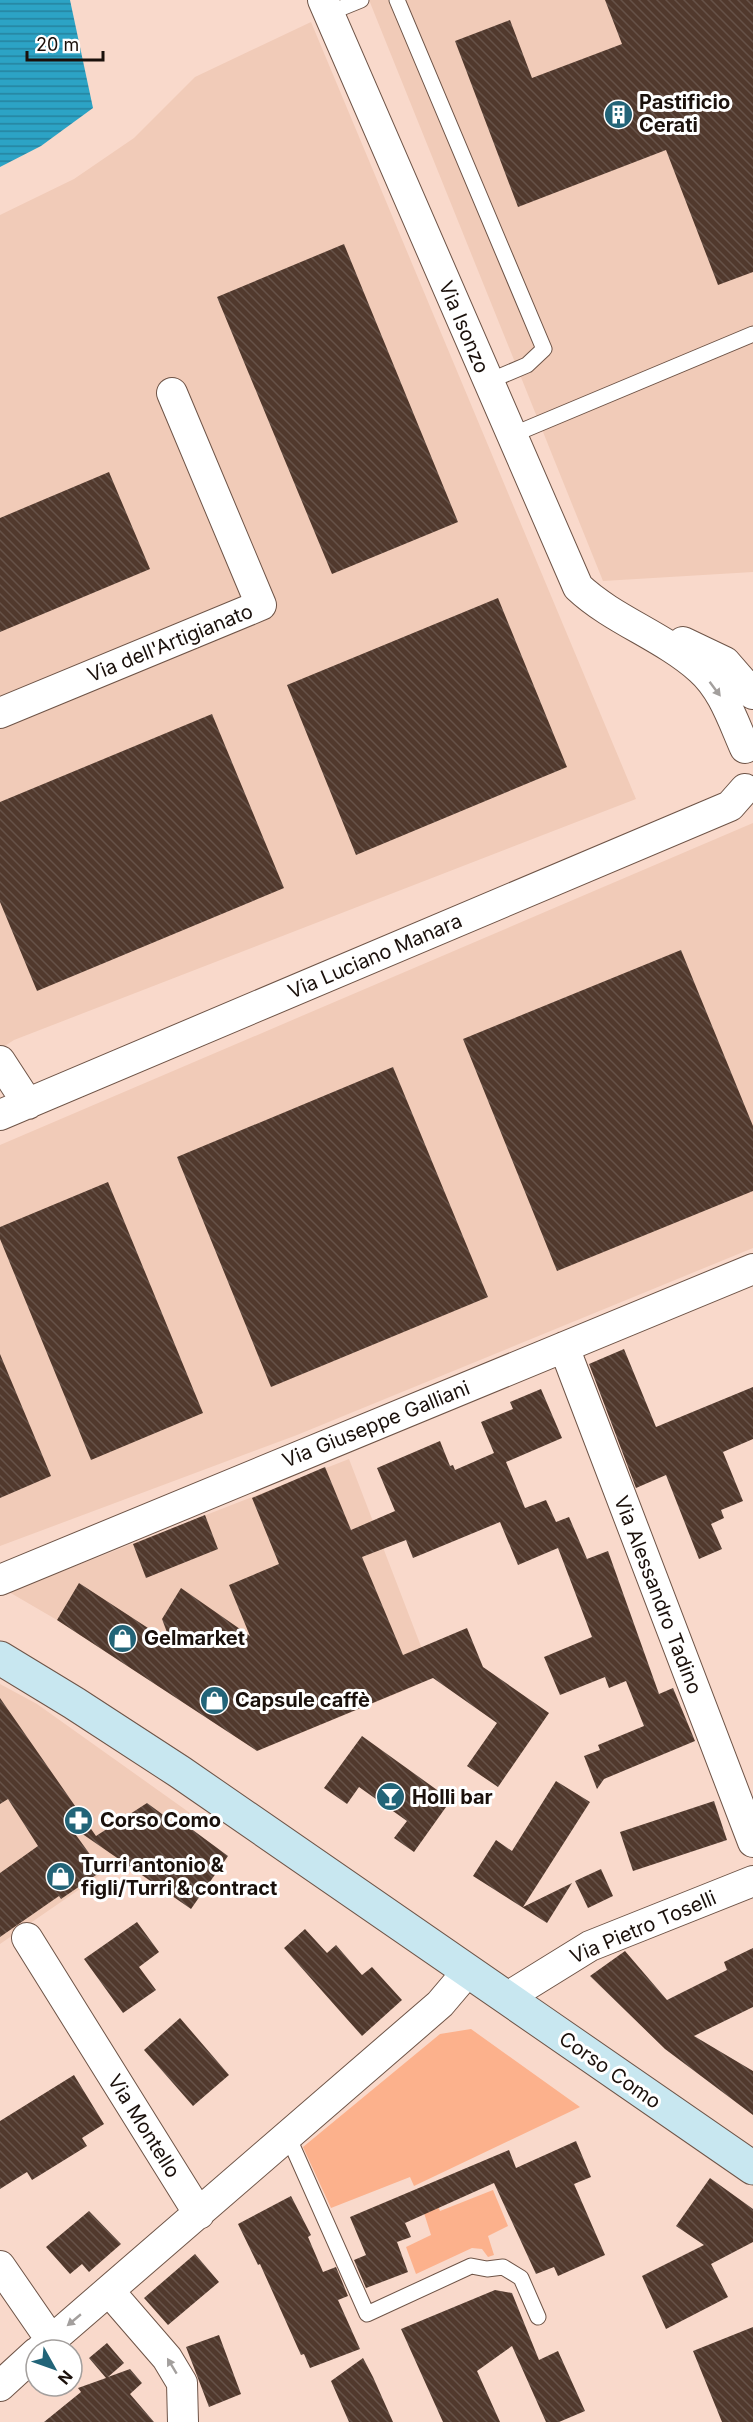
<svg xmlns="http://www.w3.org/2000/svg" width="753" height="2422" font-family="Inter,sans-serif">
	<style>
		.built { fill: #f1cbb8 }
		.green { fill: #fcb18c }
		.water { fill: url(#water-rules) }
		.building { fill: url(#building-back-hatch) }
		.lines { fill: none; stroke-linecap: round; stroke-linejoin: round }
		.service-casing { stroke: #6e5447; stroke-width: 17 }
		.minor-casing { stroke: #6e5447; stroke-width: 32 }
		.secondary-casing { stroke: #6e5447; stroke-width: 35 }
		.service { stroke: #fff; stroke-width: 15 }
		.minor { stroke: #fff; stroke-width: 30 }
		.secondary { stroke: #c8e7f0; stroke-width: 33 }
		.oneway { fill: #a39f9d }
		.labels { text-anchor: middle; stroke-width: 6; stroke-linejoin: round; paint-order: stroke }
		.poi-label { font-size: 20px; font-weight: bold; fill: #1a100b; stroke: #fff; text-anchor: start }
		.street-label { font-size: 20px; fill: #1a100b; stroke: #fff }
	</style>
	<defs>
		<pattern id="water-rules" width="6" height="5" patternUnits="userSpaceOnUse" patternTransform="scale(1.5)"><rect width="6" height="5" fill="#2ca3c5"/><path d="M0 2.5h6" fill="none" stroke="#25839e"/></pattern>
		<pattern id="building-back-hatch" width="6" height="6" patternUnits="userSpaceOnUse" patternTransform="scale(1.5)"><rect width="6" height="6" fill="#51392d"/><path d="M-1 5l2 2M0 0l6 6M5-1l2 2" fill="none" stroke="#665248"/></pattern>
	</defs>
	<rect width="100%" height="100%" fill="#f9d9cb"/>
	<path class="built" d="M 369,0 L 753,0 L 753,572 L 603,581 Z
		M 311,22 L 636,799 L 14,1040 L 0,1049 L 0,215 L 74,179 L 134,138 L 195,77 Z
		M 753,823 L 753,1248 L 297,1435 L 0,1546 L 0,1145 Z
		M 349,1459 L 432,1675 L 415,1686 L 257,1751 L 57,1620 L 9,1592 Z
		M 0,1684 L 37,1704 L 190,1813 L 0,1944 Z"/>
	<path class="green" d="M 471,2029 L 580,2107 L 414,2186 L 410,2177 L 331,2208 L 303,2147 L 440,2034 Z
		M 430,2188 L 440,2211 L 493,2190 L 508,2226 L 488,2236 L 494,2255 L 488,2257 L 482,2249 L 472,2248 L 416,2274 L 406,2247 L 431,2235 L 418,2194 Z"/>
	<path class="water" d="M 0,0 L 70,0 L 93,108 L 41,146 L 0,167 Z"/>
	<path class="building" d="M 605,0 L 753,0 L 753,272 L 718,285 L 666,150 L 518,207 L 455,41 L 510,20 L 532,78 L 622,44 Z
		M 344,244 L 458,522 L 332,574 L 217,297 Z
		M 109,472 L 150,569 L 0,632 L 0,518 Z
		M 498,598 L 567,767 L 356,855 L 287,685 Z
		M 212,714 L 284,888 L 37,991 L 0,902 L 0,802 Z
		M 681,950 L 753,1126 L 753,1191 L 557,1271 L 463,1039 Z
		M 393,1067 L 488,1297 L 271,1387 L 177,1157 Z
		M 108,1182 L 203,1413 L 91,1460 L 0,1239 L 0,1227 Z
		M 624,1349 L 656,1427 L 753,1387 L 753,1439 L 723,1452 L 743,1501 L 721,1510 L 724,1518 L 711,1524 L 722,1549 L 699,1559 L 666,1475 L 636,1488 L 589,1364 Z
		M 0,1354 L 51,1476 L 0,1498 Z
		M 541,1389 L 562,1438 L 506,1462 L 525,1508 L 546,1500 L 556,1522 L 569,1517 L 587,1559 L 608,1551 L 659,1694 L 673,1688 L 695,1741 L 604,1779 L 597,1789 L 584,1756 L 600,1750 L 598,1745 L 644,1726 L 626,1681 L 609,1688 L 605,1677 L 560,1695 L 544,1657 L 592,1637 L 558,1548 L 518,1565 L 500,1522 L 413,1558 L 406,1540 L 362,1557 L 403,1655 L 467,1628 L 483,1667 L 549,1713 L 498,1787 L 467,1766 L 497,1723 L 433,1678 L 257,1751 L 57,1620 L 79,1583 L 171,1643 L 162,1619 L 181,1588 L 250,1636 L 229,1585 L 279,1564 L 252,1498 L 325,1467 L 351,1530 L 395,1511 L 377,1468 L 440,1441 L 450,1466 L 453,1465 L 455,1470 L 494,1453 L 481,1422 L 513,1409 L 510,1402 Z
		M 205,1515 L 218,1549 L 146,1578 L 133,1544 Z
		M 0,1698 L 96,1836 L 147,1803 L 177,1825 L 182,1822 L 228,1856 L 191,1909 L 68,1824 L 102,1871 L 61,1899 L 59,1896 L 0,1937 L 0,1873 L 38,1846 L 8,1799 L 0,1804 Z
		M 362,1736 L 451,1800 L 414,1852 L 394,1838 L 407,1821 L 359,1787 L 347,1804 L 324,1788 Z
		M 556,1781 L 590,1802 L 523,1907 L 572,1883 L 547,1923 L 473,1876 L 496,1840 L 512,1851 Z
		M 714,1801 L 727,1840 L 633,1871 L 620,1832 Z
		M 601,1869 L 613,1896 L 588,1908 L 575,1881 Z
		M 137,1922 L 159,1952 L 139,1967 L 156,1990 L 123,2013 L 84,1959 Z
		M 305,1929 L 327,1953 L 336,1945 L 362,1975 L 372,1967 L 402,2000 L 362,2036 L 284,1948 Z
		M 753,1948 L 753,2007 L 694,2036 L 753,2071 L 753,2115 L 665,2049 L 590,1976 L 625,1951 L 667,2000 L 727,1970 L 724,1962 Z
		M 180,2018 L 229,2075 L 193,2106 L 144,2050 Z
		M 74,2075 L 104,2124 L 82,2138 L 87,2146 L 32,2180 L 27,2172 L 0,2189 L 0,2121 Z
		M 576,2141 L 591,2177 L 574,2184 L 605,2255 L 558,2276 L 554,2267 L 536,2274 L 494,2183 L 405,2223 L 411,2237 L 397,2242 L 408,2272 L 366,2288 L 354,2260 L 366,2255 L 350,2217 L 509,2150 L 516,2168 Z
		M 710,2178 L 753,2209 L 753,2242 L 711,2264 L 728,2297 L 666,2329 L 642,2276 L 704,2245 L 676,2226 Z
		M 291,2196 L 311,2235 L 308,2237 L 323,2272 L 336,2267 L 348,2296 L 338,2300 L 360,2349 L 310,2368 L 304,2354 L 301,2355 L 260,2264 L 258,2265 L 238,2224 Z
		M 89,2211 L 121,2244 L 89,2272 L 82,2264 L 70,2274 L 46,2247 Z
		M 195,2254 L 219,2282 L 168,2325 L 144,2298 Z
		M 495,2290 L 512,2293 L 539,2360 L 558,2351 L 585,2411 L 559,2422 L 546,2422 L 512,2346 L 477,2371 L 500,2422 L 443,2422 L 401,2329 Z
		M 753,2327 L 753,2422 L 722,2422 L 693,2351 Z
		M 219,2335 L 241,2394 L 209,2407 L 186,2347 Z
		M 107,2343 L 124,2363 L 108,2377 L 130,2369 L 142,2383 L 130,2394 L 154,2422 L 44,2422 L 81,2392 L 78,2388 L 106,2378 L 89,2358 Z
		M 363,2358 L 373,2377 L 393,2422 L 349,2422 L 331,2381 Z"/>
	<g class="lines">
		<defs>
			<path id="service" d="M 397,0 L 544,349 L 527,365 L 487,382
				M 329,13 L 361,0
				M 512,435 L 753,334
				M 287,2134 L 367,2314 L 471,2266 L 487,2269 L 503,2267 L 521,2278 L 538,2317"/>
			<path id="minor" d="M 323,0 L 578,587 C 613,620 663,636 700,669 C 723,689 733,721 745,748
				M 683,642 L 725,662 L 753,694
				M 0,713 L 261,605 L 172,393
				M 0,1061 L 28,1104
				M 0,1115 L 730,806 L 745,789
				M 564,1347 L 753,1842
				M 0,1580 L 753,1269
				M 27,1938 L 199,2214
				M 506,1998 L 590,1946 L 753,1881
				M 0,2266 L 51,2340
				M 109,2291 L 167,2358 L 182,2383 L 183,2422
				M 40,2350 L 440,2004 L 468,1971
				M 0,2386 L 36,2353"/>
			<path id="secondary" d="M 0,1658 L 74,1703 L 180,1772 L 753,2168"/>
		</defs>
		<use href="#service" class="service-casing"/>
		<use href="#minor" class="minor-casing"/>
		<use href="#secondary" class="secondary-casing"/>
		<use href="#service" class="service"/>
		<use href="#minor" class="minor"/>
		<use href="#secondary" class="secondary"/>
	</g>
	<defs><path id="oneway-solid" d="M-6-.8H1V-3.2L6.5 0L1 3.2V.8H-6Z" transform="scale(1.5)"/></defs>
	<g class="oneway">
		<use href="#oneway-solid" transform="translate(715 689) rotate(53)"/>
		<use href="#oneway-solid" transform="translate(74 2320) rotate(140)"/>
		<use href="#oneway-solid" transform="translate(172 2366) rotate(-121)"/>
	</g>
	<defs>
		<symbol id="building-disc" viewBox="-11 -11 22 22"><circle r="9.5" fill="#226478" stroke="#fff"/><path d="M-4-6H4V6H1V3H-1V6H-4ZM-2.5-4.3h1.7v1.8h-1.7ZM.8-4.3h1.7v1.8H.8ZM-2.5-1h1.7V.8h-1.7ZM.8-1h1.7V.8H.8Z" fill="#fff"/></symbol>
		<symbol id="shop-disc" viewBox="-11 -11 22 22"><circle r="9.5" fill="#226478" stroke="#fff"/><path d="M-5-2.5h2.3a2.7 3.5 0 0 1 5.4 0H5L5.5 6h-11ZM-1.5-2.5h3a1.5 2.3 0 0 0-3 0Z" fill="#fff"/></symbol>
		<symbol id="bar-disc" viewBox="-11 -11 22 22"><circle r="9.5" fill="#226478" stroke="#fff"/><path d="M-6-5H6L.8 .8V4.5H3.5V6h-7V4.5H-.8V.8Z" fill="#fff"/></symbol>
		<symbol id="pharmacy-disc" viewBox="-11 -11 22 22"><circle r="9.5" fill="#226478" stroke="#fff"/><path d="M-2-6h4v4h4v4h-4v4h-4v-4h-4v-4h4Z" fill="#fff"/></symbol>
	</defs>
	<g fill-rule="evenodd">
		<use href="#building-disc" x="602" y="98" width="33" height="33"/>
		<use href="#shop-disc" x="106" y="1622" width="33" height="33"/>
		<use href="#shop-disc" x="198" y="1684" width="33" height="33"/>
		<use href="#bar-disc" x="374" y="1780" width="33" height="33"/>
		<use href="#pharmacy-disc" x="62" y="1804" width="33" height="33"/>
		<use href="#shop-disc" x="44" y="1860" width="33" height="33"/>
	</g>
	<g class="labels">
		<g class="poi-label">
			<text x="639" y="109">Pastificio<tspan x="639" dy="23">Cerati</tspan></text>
			<text x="144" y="1645">Gelmarket</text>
			<text x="235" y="1707">Capsule caffè</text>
			<text x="412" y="1804">Holli bar</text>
			<text x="100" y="1827">Corso Como</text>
			<text x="81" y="1872">Turri antonio &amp;<tspan x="81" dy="23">figli/Turri &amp; contract</tspan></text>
		</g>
		<g class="street-label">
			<text transform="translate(464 327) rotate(67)" y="7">Via Isonzo</text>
			<text transform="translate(170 643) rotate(-22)" y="7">Via dell'Artigianato</text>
			<text transform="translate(375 956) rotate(-23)" y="7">Via Luciano Manara</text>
			<text transform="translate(376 1424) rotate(-22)" y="7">Via Giuseppe Galliani</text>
			<text transform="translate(658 1595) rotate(69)" y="7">Via Alessandro Tadino</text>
			<text transform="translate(643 1927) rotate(-23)" y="7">Via Pietro Toselli</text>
			<text transform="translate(610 2070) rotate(35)" y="7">Corso Como</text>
			<text transform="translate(144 2126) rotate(58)" y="7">Via Montello</text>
		</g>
	</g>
	<g transform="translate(54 2368) rotate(130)"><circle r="28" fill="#ffffff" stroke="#a39f9d" stroke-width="1.5"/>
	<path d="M0-4.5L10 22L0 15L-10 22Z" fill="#226478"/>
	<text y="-9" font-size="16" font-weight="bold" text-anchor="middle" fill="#1a100b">N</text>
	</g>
	<path d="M27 51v9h76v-9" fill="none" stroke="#1a100b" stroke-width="3"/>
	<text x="36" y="51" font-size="18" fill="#1a100b" stroke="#ffffff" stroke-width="4.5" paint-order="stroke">20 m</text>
</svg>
